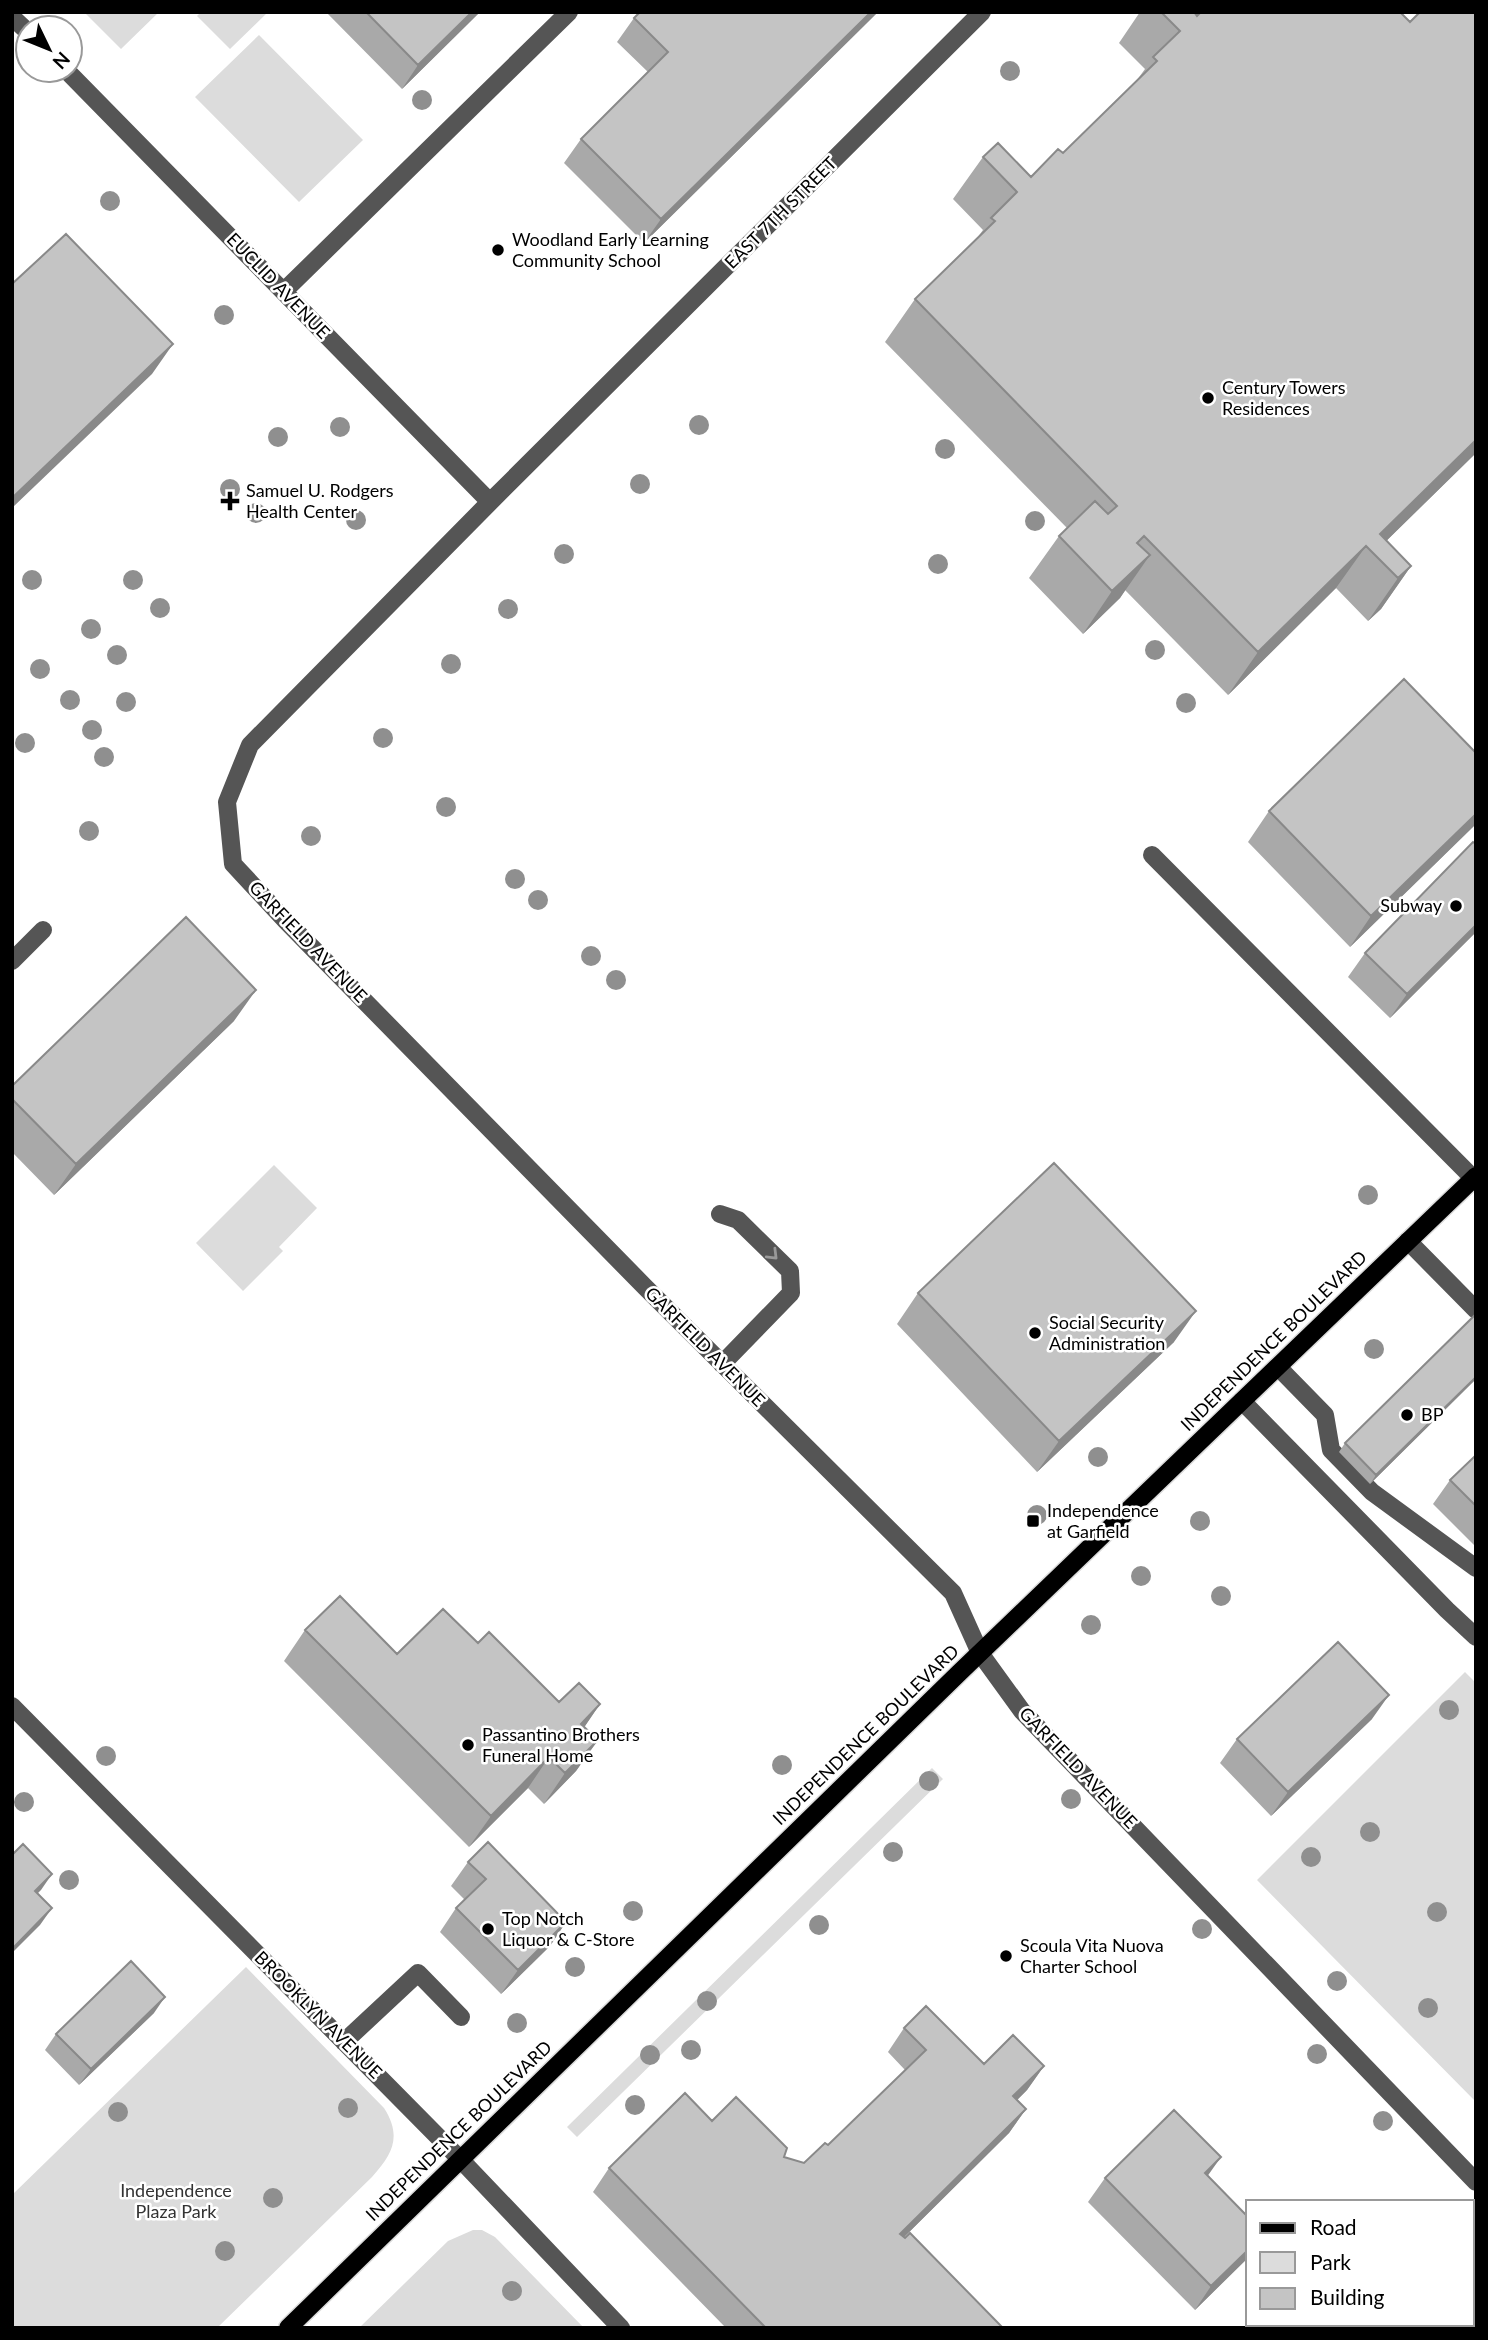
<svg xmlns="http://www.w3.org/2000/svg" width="1488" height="2340" font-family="Lato,sans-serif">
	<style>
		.green { fill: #dcdcdc }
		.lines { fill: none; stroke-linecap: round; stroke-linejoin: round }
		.major-casing { stroke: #dbdbdb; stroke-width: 21 }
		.minor { stroke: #555; stroke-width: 18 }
		.major { stroke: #000; stroke-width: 18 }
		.tree { fill: #8f8f8f }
		.wall { fill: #a9a9a9 }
		.shaded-wall { fill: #898989 }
		.building { fill: #c4c4c4; stroke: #898989; stroke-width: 2 }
		.oneway { stroke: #999 }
		.poi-dot { fill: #000; stroke: #fff; stroke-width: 2.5 }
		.labels { text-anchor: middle; stroke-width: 5; stroke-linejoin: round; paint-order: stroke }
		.street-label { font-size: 18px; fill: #000; stroke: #fff }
		.poi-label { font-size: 18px; fill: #000; stroke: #fff; text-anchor: start }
		.park-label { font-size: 18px; fill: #333; stroke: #fff }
	</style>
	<rect width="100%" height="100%" fill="#fff"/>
	<path class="green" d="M 84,12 L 159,12 L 121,49 Z
		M 201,12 L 268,12 L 230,49 L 197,16 Z
		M 259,35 L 363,140 L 299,202 L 195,97 Z
		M 274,1165 L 317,1208 L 279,1247 L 283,1251 L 243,1291 L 196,1243 Z
		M 1465,1672 L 1476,1683 L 1476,2102 L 1257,1880 Z
		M 932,1768 L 943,1779 L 577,2137 L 567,2127 Z
		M 246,1967 L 384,2108 C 402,2136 393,2154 372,2177 L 217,2328 L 12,2328 L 12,2195 Z
		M 473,2230 L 482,2230 L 495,2237 L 584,2328 L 359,2328 L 448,2241 Z"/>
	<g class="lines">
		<defs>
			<path id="major" d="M 288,2328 L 959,1673 L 1476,1176"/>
		</defs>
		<use href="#major" class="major-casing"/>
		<path class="minor" d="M 982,12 L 490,502 L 250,745 L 227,802 L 233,864 L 285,920 L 645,1287 L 953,1593 L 980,1653 L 1022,1711 L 1476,2182
			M 12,17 L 28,32
			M 66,70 L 490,502
			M 284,291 L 569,12
			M 1152,855 L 1473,1178
			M 12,961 L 43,930
			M 720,1214 L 738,1220 L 790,1271 L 791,1293 L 722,1364
			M 1408,1241 L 1476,1310
			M 1278,1367 L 1325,1415 L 1331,1450 L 1372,1492 L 1476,1568
			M 1242,1401 L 1447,1610 L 1476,1637
			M 12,1706 L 460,2159 L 621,2328
			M 344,2042 L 418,1973 L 461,2017"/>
		<use href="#major" class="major"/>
	</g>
	<g class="tree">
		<circle cx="1010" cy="71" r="10"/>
		<circle cx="422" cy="100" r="10"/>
		<circle cx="110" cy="201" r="10"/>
		<circle cx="224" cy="315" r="10"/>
		<circle cx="699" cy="425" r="10"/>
		<circle cx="340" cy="427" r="10"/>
		<circle cx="278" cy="437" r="10"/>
		<circle cx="945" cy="449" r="10"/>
		<circle cx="640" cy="484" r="10"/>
		<circle cx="230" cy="489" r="10"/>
		<circle cx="256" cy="513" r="10"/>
		<circle cx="356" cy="520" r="10"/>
		<circle cx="1035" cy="521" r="10"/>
		<circle cx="564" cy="554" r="10"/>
		<circle cx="938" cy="564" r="10"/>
		<circle cx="32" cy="580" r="10"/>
		<circle cx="133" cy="580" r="10"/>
		<circle cx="160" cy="608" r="10"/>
		<circle cx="508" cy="609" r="10"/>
		<circle cx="91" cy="629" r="10"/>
		<circle cx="1155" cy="650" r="10"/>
		<circle cx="117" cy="655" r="10"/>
		<circle cx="451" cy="664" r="10"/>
		<circle cx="40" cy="669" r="10"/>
		<circle cx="70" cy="700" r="10"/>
		<circle cx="126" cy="702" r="10"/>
		<circle cx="1186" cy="703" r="10"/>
		<circle cx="92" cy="730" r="10"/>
		<circle cx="383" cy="738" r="10"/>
		<circle cx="25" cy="743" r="10"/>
		<circle cx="104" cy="757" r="10"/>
		<circle cx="446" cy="807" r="10"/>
		<circle cx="89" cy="831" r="10"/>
		<circle cx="311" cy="836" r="10"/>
		<circle cx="515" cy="879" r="10"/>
		<circle cx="538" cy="900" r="10"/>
		<circle cx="591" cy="956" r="10"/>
		<circle cx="616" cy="980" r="10"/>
		<circle cx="1368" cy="1195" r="10"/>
		<circle cx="1374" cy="1349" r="10"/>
		<circle cx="1098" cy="1457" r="10"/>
		<circle cx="1037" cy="1515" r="10"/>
		<circle cx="1200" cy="1521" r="10"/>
		<circle cx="1141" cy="1576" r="10"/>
		<circle cx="1221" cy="1596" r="10"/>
		<circle cx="1091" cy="1625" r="10"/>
		<circle cx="1449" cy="1710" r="10"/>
		<circle cx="106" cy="1756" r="10"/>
		<circle cx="782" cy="1765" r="10"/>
		<circle cx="929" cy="1781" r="10"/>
		<circle cx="1071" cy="1799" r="10"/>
		<circle cx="24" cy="1802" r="10"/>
		<circle cx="1370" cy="1832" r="10"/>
		<circle cx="893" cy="1852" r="10"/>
		<circle cx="1311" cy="1857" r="10"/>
		<circle cx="69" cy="1880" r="10"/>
		<circle cx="633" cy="1911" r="10"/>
		<circle cx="1437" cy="1912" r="10"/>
		<circle cx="819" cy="1925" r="10"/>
		<circle cx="1202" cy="1929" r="10"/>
		<circle cx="575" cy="1967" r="10"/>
		<circle cx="1337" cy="1981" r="10"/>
		<circle cx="707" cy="2001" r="10"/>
		<circle cx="1428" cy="2008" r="10"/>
		<circle cx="517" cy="2023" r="10"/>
		<circle cx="691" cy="2050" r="10"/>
		<circle cx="1317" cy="2054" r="10"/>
		<circle cx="650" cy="2055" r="10"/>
		<circle cx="635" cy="2105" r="10"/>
		<circle cx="348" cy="2108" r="10"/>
		<circle cx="118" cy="2112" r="10"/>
		<circle cx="1383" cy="2121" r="10"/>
		<circle cx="273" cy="2198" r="10"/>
		<circle cx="225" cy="2251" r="10"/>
		<circle cx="512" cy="2291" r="10"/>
	</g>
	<path class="wall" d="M 326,12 L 480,12 L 402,89 Z
		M 878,12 L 644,243 L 564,163 L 581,139 L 648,72 L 617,42 L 634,18 Z
		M 1140,12 L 1194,12 L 1197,16 L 1410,22 L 1476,12 L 1476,453 L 1386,541 L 1411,566 L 1381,609 L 1368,621 L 1336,588 L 1228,695 L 1125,590 L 1120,598 L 1083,634 L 1029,578 L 1059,536 L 1067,528 L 885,342 L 915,299 L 975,241 L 983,230 L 953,199 L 983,157 L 1031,177 L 1063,153 L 1137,80 L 1145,69 L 1119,43 Z
		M 1476,753 L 1476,824 L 1350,947 L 1248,842 L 1269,811 Z
		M 1476,844 L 1476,932 L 1390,1018 L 1348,977 L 1365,953 Z
		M 234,1021 L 54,1195 L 12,1152 L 12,1086 Z
		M 918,1293 L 1174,1342 L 1037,1472 L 897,1324 Z
		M 1476,1314 L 1476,1379 L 1370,1484 L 1339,1452 L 1345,1443 Z
		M 1476,1455 L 1476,1547 L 1433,1504 L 1450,1480 Z
		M 305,1630 L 397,1654 L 559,1702 L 600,1704 L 584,1727 L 598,1740 L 576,1771 L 544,1804 L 528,1788 L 469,1847 L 284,1661 Z
		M 1372,1719 L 1271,1816 L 1220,1763 L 1237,1739 Z
		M 468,1862 L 566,1922 L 550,1946 L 501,1994 L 440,1932 L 456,1908 L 465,1900 L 451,1886 Z
		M 154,2013 L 79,2085 L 45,2050 L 56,2034 Z
		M 904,2028 L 984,2064 L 1044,2066 L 1027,2090 L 1017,2100 L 1026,2109 L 1009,2133 L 904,2237 L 1003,2328 L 726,2328 L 593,2192 L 609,2168 L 712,2121 L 784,2157 L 804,2163 L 828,2145 L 905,2070 L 888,2052 Z
		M 1208,2176 L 1248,2217 L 1248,2257 L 1195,2310 L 1088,2202 L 1105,2178 Z
		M 1388,2324 L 1465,2324 L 1462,2328 L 1391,2328 Z"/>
	<path class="shaded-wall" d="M 472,12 L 480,12 L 402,89 L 418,65 Z
		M 871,12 L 878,12 L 644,243 L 661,219 Z
		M 173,344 L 152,374 L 12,508 L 12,498 Z
		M 1476,440 L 1476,453 L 1374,553 L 1380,534 Z
		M 1366,546 L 1336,588 L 1228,695 L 1258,652 Z
		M 1150,555 L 1120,598 L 1083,634 L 1112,591 Z
		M 1411,566 L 1381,609 L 1368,621 L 1398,578 Z
		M 1476,814 L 1476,824 L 1350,947 L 1371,916 Z
		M 1476,925 L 1476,932 L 1390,1018 L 1407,994 Z
		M 256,990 L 234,1021 L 54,1195 L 76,1164 Z
		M 1196,1311 L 1174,1342 L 1037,1472 L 1059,1441 Z
		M 1476,1377 L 1476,1379 L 1370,1484 L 1376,1475 Z
		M 1389,1695 L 1372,1719 L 1271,1816 L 1288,1792 Z
		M 600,1704 L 579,1735 L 581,1724 Z
		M 598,1740 L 576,1771 L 544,1804 L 565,1773 Z
		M 549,1757 L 528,1788 L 469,1847 L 491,1816 Z
		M 52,1874 L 41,1890 L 23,1908 L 35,1891 Z
		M 52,1908 L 40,1925 L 12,1953 L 12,1948 Z
		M 566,1922 L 550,1946 L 501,1994 L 518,1970 Z
		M 165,1997 L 154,2013 L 79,2085 L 91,2069 Z
		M 1044,2066 L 1027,2090 L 997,2120 L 1013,2096 Z
		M 1026,2109 L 1009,2133 L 883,2258 L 900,2234 Z
		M 1221,2157 L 1204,2181 L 1205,2173 Z
		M 1248,2250 L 1248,2258 L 1195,2310 L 1211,2286 Z
		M 1476,2309 L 1476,2314 L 1472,2318 L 1472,2312 Z
		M 1460,2324 L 1465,2324 L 1462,2328 L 1457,2328 Z"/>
	<path class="building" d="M 366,12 L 472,12 L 418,65 Z
		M 640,12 L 871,12 L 661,219 L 581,139 L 668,52 L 634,18 Z
		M 1161,12 L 1194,12 L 1197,16 L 1201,12 L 1400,12 L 1410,22 L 1420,12 L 1476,12 L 1476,440 L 1380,534 L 1411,566 L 1398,578 L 1366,546 L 1258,652 L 1144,536 L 1137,543 L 1150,555 L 1112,591 L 1059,536 L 1095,501 L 1108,514 L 1117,506 L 915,299 L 995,221 L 991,218 L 1017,192 L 983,157 L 998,143 L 1031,177 L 1058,149 L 1063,153 L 1157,61 L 1153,57 L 1180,31 Z
		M 66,234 L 173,344 L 12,498 L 12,284 Z
		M 1404,679 L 1476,753 L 1476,814 L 1371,916 L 1269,811 Z
		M 1473,842 L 1476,844 L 1476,925 L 1407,994 L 1365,953 Z
		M 186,917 L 256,990 L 76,1164 L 12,1099 L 12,1086 Z
		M 1054,1163 L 1196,1311 L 1059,1441 L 918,1293 Z
		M 1476,1314 L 1476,1377 L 1376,1475 L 1345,1443 Z
		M 1476,1455 L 1476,1506 L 1450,1480 Z
		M 340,1596 L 397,1654 L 443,1609 L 478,1643 L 489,1632 L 559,1702 L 579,1683 L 600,1704 L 581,1724 L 598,1740 L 565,1773 L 549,1757 L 491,1816 L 305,1630 Z
		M 1338,1642 L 1389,1695 L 1288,1792 L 1237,1739 Z
		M 488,1842 L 566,1922 L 518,1970 L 456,1908 L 486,1879 L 468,1862 Z
		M 23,1844 L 52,1874 L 35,1891 L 52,1908 L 13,1948 L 12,1855 Z
		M 131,1961 L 165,1997 L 91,2069 L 56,2034 Z
		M 926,2006 L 984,2064 L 1013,2035 L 1044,2066 L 1013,2096 L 1026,2109 L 900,2234 L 905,2238 L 910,2233 L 1003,2328 L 766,2328 L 609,2168 L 685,2093 L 712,2121 L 736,2097 L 787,2148 L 784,2157 L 804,2163 L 825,2143 L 828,2145 L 926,2050 L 904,2028 Z
		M 1174,2110 L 1221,2157 L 1205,2173 L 1248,2217 L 1248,2250 L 1211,2286 L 1105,2178 Z
		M 1472,2253 L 1476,2256 L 1476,2309 L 1472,2312 Z
		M 1415,2324 L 1460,2324 L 1457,2328 L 1412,2328 Z"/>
	<defs><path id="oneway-chevron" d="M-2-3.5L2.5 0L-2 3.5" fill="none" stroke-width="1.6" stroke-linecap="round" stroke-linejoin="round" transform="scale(1.75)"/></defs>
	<use class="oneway" href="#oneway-chevron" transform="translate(773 1255) rotate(45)"/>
	<g class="poi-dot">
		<circle cx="498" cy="250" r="7"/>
		<circle cx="1208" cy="398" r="7"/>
		<path d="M226.5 490.5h7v7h7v7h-7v7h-7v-7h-7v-7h7z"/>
		<circle cx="1456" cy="906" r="7"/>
		<circle cx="1035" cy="1333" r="7"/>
		<circle cx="1407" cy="1415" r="7"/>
		<rect x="1026" y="1514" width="14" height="14" rx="3.5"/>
		<circle cx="468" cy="1745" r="7"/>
		<circle cx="488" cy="1929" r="7"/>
		<circle cx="1006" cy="1956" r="7"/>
	</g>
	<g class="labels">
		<g class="street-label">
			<text transform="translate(781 213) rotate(-45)" y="6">EAST 7TH STREET</text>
			<text transform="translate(278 286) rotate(46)" y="6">EUCLID AVENUE</text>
			<text transform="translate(308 942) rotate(46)" y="6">GARFIELD AVENUE</text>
			<text transform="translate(1274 1341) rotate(-44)" y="6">INDEPENDENCE BOULEVARD</text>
			<text transform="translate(705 1347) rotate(45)" y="6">GARFIELD AVENUE</text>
			<text transform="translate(866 1735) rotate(-44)" y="6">INDEPENDENCE BOULEVARD</text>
			<text transform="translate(1078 1768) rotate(46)" y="6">GARFIELD AVENUE</text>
			<text transform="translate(318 2015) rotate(45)" y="6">BROOKLYN AVENUE</text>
			<text transform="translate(459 2131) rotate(-44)" y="6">INDEPENDENCE BOULEVARD</text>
		</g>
		<g class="poi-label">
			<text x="512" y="246">Woodland Early Learning<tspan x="512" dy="21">Community School</tspan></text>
			<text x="1222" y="394">Century Towers<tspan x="1222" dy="21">Residences</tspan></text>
			<text x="246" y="497">Samuel U. Rodgers<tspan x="246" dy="21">Health Center</tspan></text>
			<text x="1442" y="912" text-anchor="end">Subway</text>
			<text x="1049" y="1329">Social Security<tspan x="1049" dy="21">Administration</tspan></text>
			<text x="1421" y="1421">BP</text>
			<text x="1047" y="1517">Independence<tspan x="1047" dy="21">at Garfield</tspan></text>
			<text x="482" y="1741">Passantino Brothers<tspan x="482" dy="21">Funeral Home</tspan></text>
			<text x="502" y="1925">Top Notch<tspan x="502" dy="21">Liquor &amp; C-Store</tspan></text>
			<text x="1020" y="1952">Scoula Vita Nuova<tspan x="1020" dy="21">Charter School</tspan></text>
		</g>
		<g class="park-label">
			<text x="176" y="2197">Independence<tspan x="176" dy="21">Plaza Park</tspan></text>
		</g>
	</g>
	<rect width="1488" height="2340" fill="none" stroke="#000000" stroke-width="28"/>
	<rect x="1246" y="2200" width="228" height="126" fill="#ffffff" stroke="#999999" stroke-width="2"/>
	<rect x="1260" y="2223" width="35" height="10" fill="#000000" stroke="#999999" stroke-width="2"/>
	<text x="1310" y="2235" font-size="21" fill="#000000">Road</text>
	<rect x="1260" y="2252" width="35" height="21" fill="#dcdcdc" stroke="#999999" stroke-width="2"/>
	<text x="1310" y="2270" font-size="21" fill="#000000">Park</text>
	<rect x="1260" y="2288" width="35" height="21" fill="#c4c4c4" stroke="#999999" stroke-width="2"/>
	<text x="1310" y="2305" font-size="21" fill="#000000">Building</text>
	<g transform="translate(49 49) rotate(133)"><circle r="33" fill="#ffffff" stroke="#999999" stroke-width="2"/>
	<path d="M0-5L12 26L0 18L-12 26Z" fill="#000000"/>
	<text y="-10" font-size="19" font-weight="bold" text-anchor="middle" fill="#000000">N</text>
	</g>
</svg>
